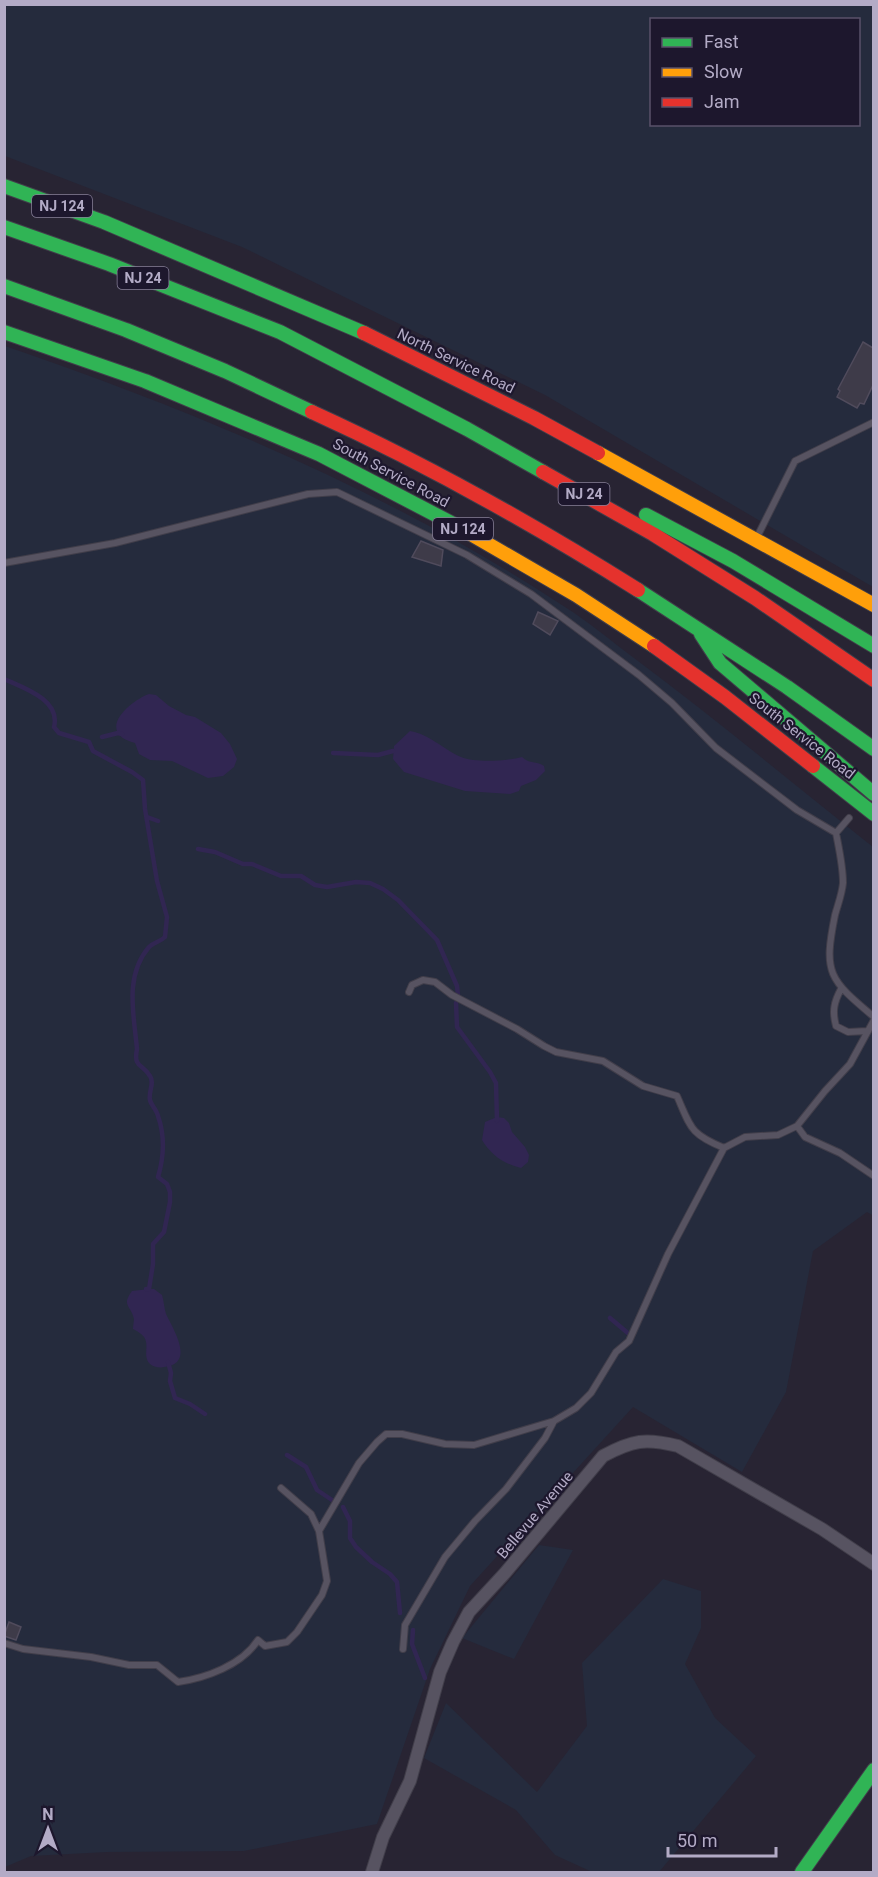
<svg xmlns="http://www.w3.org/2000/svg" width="878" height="1877" font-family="Roboto,sans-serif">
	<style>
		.green { fill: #252b3d; fill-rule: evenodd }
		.water { fill: #312652 }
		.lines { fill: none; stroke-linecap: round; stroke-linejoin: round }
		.stream { stroke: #312652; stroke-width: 4.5 }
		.building { fill: #3e3b49; stroke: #504b5c; stroke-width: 1.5 }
		.lane-casing { stroke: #413e4a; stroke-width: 8 }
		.street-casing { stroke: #413e4a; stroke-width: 14 }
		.fast-casing { stroke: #413e4a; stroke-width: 16 }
		.slow-casing { stroke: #413e4a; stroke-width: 16 }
		.jam-casing { stroke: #413e4a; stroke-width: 16 }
		.lane { stroke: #575361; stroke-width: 6 }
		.street { stroke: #575361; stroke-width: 12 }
		.fast { stroke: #30b455; stroke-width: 14 }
		.slow { stroke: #ff9f0a; stroke-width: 14 }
		.jam { stroke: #e5322d; stroke-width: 14 }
		.labels { text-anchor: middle; stroke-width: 4.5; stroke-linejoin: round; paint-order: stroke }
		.shield { fill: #1d172d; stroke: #867f98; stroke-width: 1.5 }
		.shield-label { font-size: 14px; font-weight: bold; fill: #b3abc6 }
		.street-label { font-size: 15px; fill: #b3abc6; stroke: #1d172d }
	</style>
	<rect width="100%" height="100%" fill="#282433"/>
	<path class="green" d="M 5,5 L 873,5 L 873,587 L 545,395 L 242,247 L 5,156 ZM 652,20 L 858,20 L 858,124 L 652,124 Z
		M 5,346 C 200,413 392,493 565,607 C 589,622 611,641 634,658 C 716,719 793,784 873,847 L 874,1216 L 867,1212 L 813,1251 L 786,1392 L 742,1472 L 633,1407 L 470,1586 L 430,1669 L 377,1824 L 244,1851 L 107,1852 L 31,1856 L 5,1867 Z
		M 539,1545 L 573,1550 L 514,1659 L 462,1638 Z
		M 663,1579 L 701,1591 L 701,1628 L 685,1664 L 715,1718 L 756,1756 L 659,1872 L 592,1872 L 555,1855 L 516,1810 L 424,1758 L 446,1703 L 537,1792 L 587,1726 L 582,1663 Z"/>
	<path class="water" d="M 149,694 L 156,695 L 169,706 L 186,715 L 195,717 L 221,733 L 230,744 L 237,759 L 234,767 L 223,776 L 208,778 L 172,761 L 150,760 L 139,754 L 135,743 C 129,741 121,739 118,733 C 109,718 137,698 149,694 Z
		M 410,731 C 429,734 443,749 461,757 C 476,763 506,761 522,757 C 529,764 537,761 544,766 L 545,771 L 536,780 L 521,786 L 519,791 L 510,794 L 465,791 L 404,772 L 393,759 L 394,746 Z
		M 497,1117 L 504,1118 L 509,1123 L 512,1132 L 525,1147 L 529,1155 L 528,1162 L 521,1168 C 504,1164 491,1155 482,1140 L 485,1122 Z
		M 149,1289 L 154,1289 L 162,1295 C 164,1301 164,1308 166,1314 C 173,1329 196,1364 164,1367 C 160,1368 153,1367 150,1364 C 142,1356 150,1346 144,1337 C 142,1334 137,1331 133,1329 C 133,1328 134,1319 134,1319 C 131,1305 121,1306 132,1291 Z"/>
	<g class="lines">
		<path class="stream" d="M 4,679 C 24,688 61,700 54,727 L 59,733 L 89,742 L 93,751 L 132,772 L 143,780 L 145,809 L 157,881 L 167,917 L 165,937 C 160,942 154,942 149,947 C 124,976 134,1015 137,1049 C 133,1068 143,1064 150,1076 C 155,1083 148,1092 150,1100 C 151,1105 157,1110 158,1116 C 165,1136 164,1157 158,1177 L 167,1184 L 170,1192 L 170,1202 L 164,1232 L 153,1244 L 153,1264 L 149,1289 L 146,1289
			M 102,737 L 118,733 L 122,734
			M 333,753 L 378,755 L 393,751
			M 147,817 L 158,821
			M 198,849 L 215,852 L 243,864 L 252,864 L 281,876 L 301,876 L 315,885 L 327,887 L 356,882 L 370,883 L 383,889 L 398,900 L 437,940 L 457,986 L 458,995
			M 456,1003 L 457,1027 L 490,1072 L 496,1083 L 497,1121
			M 610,1318 L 629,1334
			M 168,1362 L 171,1373 L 170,1381 L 175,1398 L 190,1404 L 205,1414
			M 287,1455 L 306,1467 L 317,1490 L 332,1500
			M 343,1507 L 350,1521 L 350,1538 L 356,1547 L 372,1562 L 390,1574 L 397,1582 L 400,1613
			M 413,1630 L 412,1644 L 425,1678"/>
	</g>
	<path class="building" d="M 863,342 L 873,348 L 873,385 L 864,404 L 860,403 L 857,408 L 837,397 L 840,391 L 838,389 Z
		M 421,541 L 443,550 L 441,566 L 412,557 Z
		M 538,612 L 558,621 L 550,635 L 533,624 Z
		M 9,1622 L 21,1627 L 16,1640 L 4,1636 Z"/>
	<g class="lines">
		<defs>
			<path id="lane" d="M 757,537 L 795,461 L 874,422
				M 4,563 L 115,543 L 308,494 L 337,492 L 467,555 L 531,594 L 639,675 L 672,703 L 716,748 L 797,810 L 836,833 L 849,818
				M 836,833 C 839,849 843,866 843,883 C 842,894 838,904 835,915 C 823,974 829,979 874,1017
				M 841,989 C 834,1002 832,1011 836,1026 L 848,1032 L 867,1031
				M 409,992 L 412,985 L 423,980 L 435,982 L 452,995 L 517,1029 L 544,1046 L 556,1052 L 603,1061 L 643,1086 L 677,1096 C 691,1128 690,1134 724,1148
				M 874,1020 L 850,1064 L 825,1091 L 797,1126 L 805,1137 L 840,1153 L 874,1176
				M 319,1531 L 359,1463 L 377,1442 L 386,1434 L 402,1434 L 445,1444 L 474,1445 L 554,1421
				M 4,1643 L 23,1649 L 91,1657 L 129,1665 L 157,1665 L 178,1682 C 206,1678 242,1665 258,1640 L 265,1646 L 287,1642 L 297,1632 L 322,1595 L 327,1581 L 319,1531 L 311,1514 L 281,1488
				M 403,1649 L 405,1625 L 445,1557 L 475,1521 L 506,1489 L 545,1438 L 554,1421 L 576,1408 L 591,1393 L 616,1352 L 629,1341 L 668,1254 L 724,1148 L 745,1137 L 778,1135 L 797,1126"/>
			<path id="street" d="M 372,1872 L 383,1837 L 410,1781 L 440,1672 L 453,1642 L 469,1612 L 505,1573 L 603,1456 C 633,1440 645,1438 678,1446 L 822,1529 L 874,1564"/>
			<path id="fast" d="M 4,186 L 104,222 L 364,333
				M 4,227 L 109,264 L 280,332 L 467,429 L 543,472
				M 4,286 L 126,330 L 225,371 L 312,412
				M 4,332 L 145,381 L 319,454 L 457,526
				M 646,515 L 733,561 L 874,646
				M 638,590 L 787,687 L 874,749
				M 701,634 L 720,663 L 874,794
				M 813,766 L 874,814
				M 802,1872 L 874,1770"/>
			<path id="slow" d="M 598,453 L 874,605
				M 457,526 L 576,595 L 654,646"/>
			<path id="jam" d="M 364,333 L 534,418 L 598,453
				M 312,412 C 424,463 533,524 638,590
				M 543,472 L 653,534 L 755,598 L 874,680
				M 654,646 L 725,697 L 813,766"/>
		</defs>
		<use href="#lane" class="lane-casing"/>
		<use href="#street" class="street-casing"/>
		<use href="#fast" class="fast-casing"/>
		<use href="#slow" class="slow-casing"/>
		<use href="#jam" class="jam-casing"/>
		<use href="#lane" class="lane"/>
		<use href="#street" class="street"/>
		<use href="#fast" class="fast"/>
		<use href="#slow" class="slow"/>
		<use href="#jam" class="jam"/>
	</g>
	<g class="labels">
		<g class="shield">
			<rect x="32" y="195" width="60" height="22" rx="4.5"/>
			<rect x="117.5" y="267" width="51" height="22" rx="4.5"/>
			<rect x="558.5" y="483" width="51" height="22" rx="4.5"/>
			<rect x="433" y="518" width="60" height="22" rx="4.5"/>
		</g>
		<g class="shield-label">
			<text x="62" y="211">NJ 124</text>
			<text x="143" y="283">NJ 24</text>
			<text x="584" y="499">NJ 24</text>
			<text x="463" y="534">NJ 124</text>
		</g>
		<g class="street-label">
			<text transform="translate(456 361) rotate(26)" y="5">North Service Road</text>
			<text transform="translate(391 473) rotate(28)" y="5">South Service Road</text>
			<text transform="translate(802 736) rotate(38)" y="5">South Service Road</text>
			<text transform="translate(535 1515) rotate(-50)" y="5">Bellevue Avenue</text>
		</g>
	</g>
	<rect width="878" height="1877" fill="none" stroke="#b3abc6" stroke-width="12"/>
	<rect x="650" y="18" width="210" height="108" fill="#1d172d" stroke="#59526a" stroke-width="1.5"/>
	<rect x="662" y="38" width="30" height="9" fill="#30b455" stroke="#59526a" stroke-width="1.5"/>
	<text x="704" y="48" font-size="18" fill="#b3abc6">Fast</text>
	<rect x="662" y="68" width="30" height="9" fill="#ff9f0a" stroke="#59526a" stroke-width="1.5"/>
	<text x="704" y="78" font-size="18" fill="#b3abc6">Slow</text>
	<rect x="662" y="98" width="30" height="9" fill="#e5322d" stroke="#59526a" stroke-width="1.5"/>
	<text x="704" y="108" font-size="18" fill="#b3abc6">Jam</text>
	<g transform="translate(48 1829)" stroke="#1d172d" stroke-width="4.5" paint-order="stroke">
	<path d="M0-4.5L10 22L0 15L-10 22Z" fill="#b3abc6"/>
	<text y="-9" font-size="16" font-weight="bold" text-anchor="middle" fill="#b3abc6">N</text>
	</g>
	<path d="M668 1847v9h108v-9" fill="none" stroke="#b3abc6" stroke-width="3"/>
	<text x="677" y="1847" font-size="18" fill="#b3abc6" stroke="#1d172d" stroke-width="4.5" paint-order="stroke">50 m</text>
</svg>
